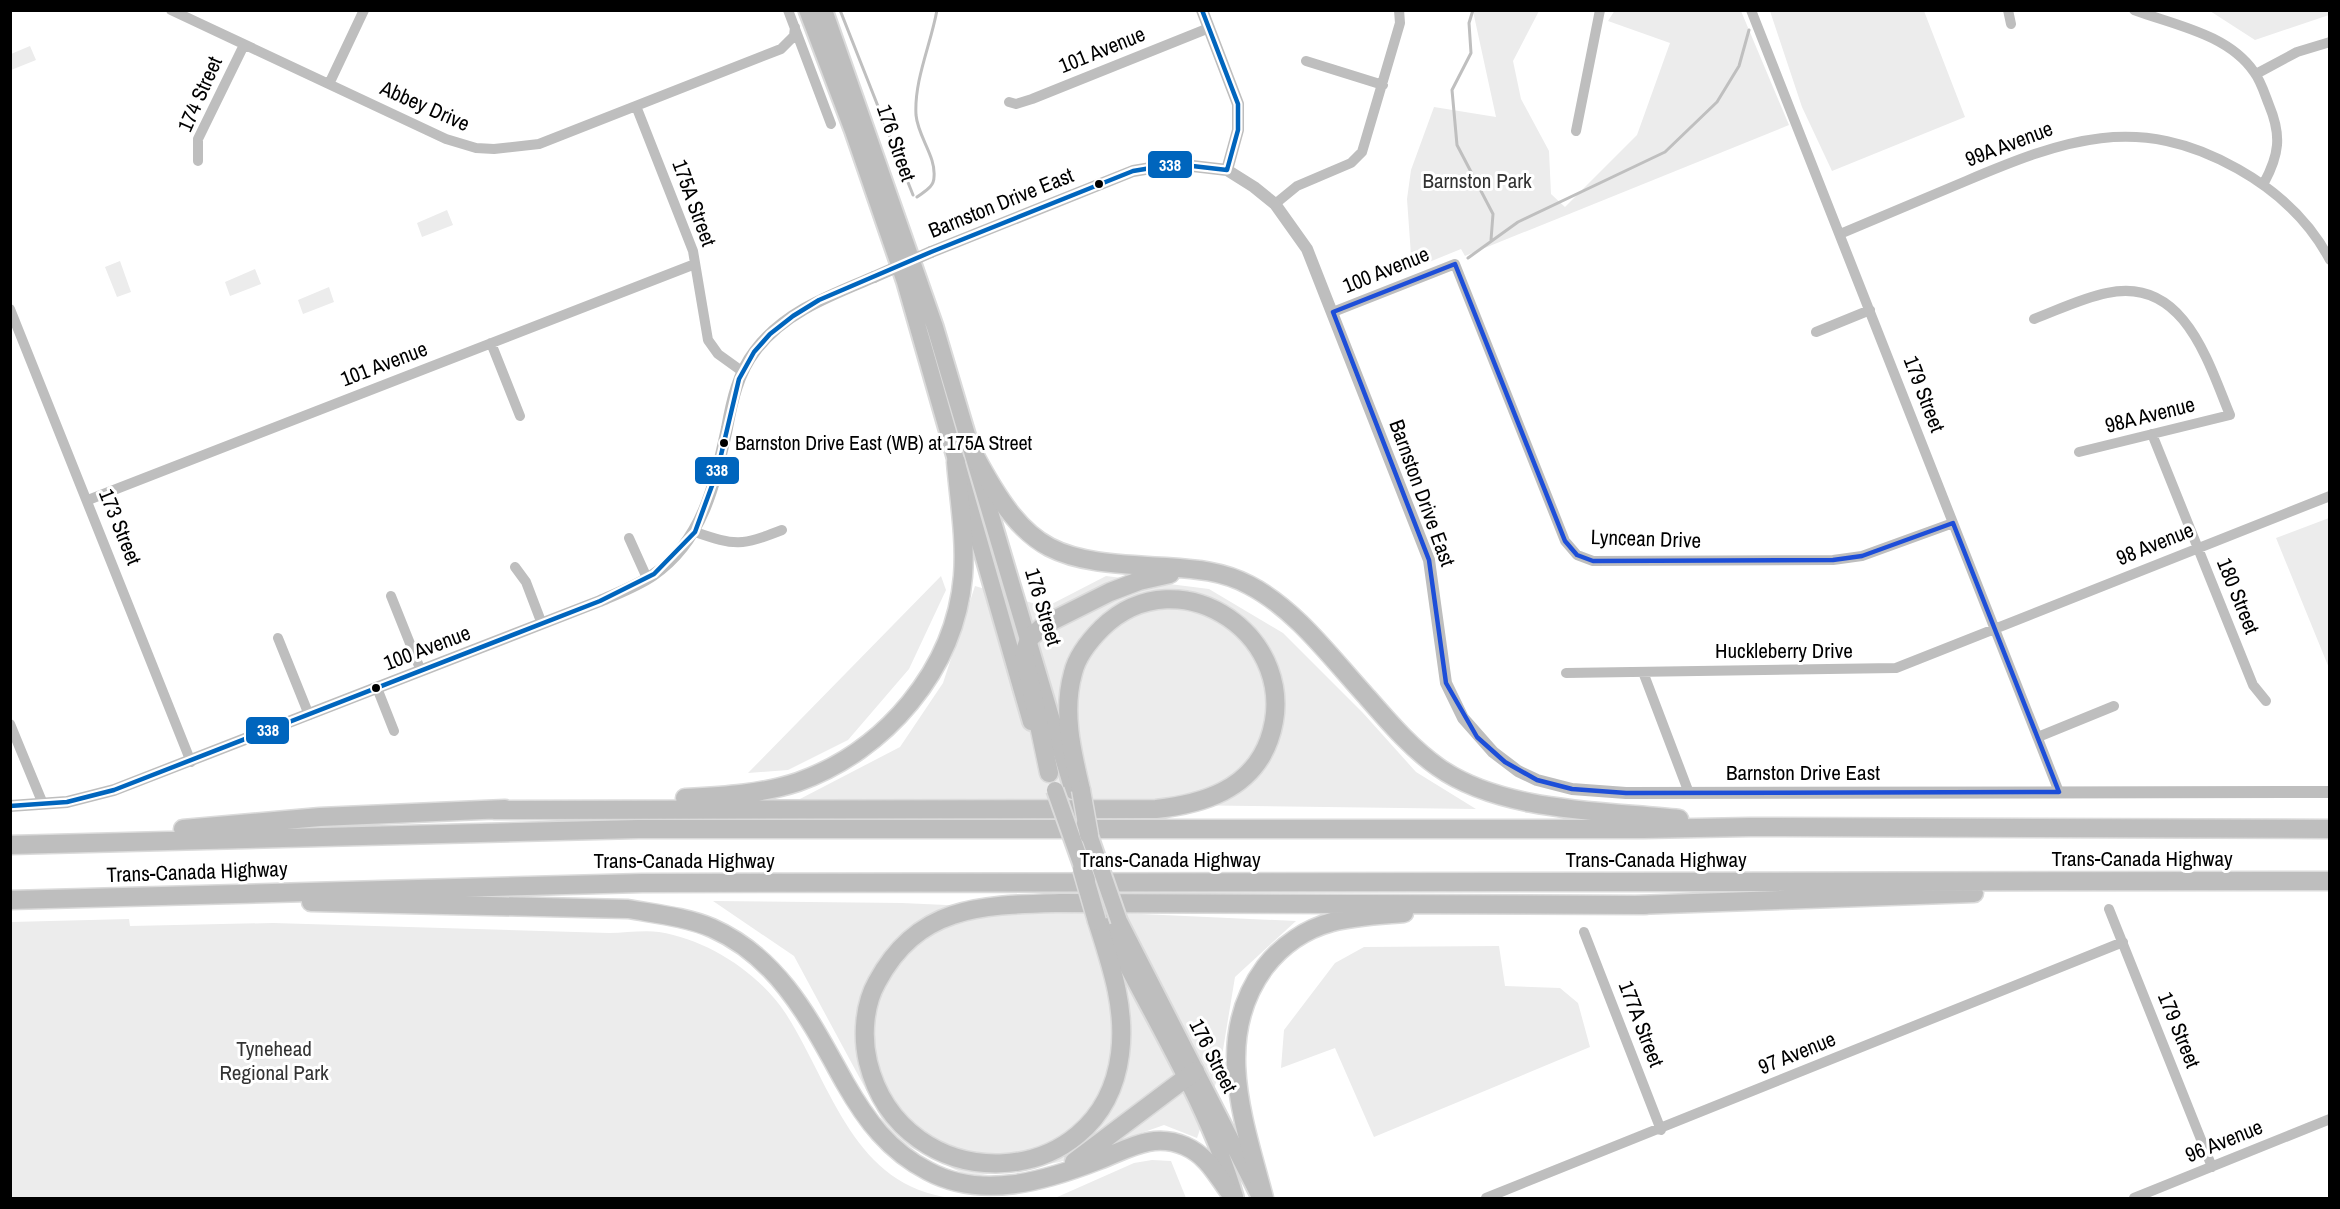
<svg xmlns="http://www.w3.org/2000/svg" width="2340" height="1209" font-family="'Archivo Narrow',sans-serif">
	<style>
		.green { fill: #ececec }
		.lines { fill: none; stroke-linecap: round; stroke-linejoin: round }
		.stream { stroke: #bfbfbf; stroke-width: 3 }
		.trunk-casing { stroke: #dbdbdb; stroke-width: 20 }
		.motorway-casing { stroke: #dbdbdb; stroke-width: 21 }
		.minor { stroke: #bebebe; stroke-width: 10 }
		.tertiary { stroke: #bebebe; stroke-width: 12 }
		.trunk { stroke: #bebebe; stroke-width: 16 }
		.motorway { stroke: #bebebe; stroke-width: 18 }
		.trunk-bridge-casing { stroke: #dbdbdb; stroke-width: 20; stroke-linecap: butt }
		.motorway-bridge-casing { stroke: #dbdbdb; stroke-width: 21; stroke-linecap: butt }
		.tertiary-bridge { stroke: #bebebe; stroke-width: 12 }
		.trunk-bridge { stroke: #bebebe; stroke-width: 16 }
		.motorway-bridge { stroke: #bebebe; stroke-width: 18 }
		.bus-1-casing { stroke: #fff; stroke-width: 9 }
		.bus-1 { stroke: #0065bd; stroke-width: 4.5 }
		.marked { fill: none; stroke: #1d4ed8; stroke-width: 4.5; stroke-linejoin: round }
		.bus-dot { fill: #000; stroke: #fff; stroke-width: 2 }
		.labels { text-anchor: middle; stroke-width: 6; stroke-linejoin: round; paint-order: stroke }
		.bus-label { font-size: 20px; fill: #000; stroke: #fff; text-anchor: start }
		.street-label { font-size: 21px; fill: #000; stroke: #fff }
		.park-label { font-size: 21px; fill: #333; stroke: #fff }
		.line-badge { stroke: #fff; stroke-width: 2 }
		.badge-label { font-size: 16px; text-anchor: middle; font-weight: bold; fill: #fff }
	</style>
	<rect width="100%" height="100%" fill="#fff"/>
	<path class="green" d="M 1615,10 L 1741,11 L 1789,125 L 1465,256 L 1461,249 L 1412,269 L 1407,199 L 1411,170 L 1434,107 L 1496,117 L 1473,11 L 1539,11 L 1513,61 L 1521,99 L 1549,151 L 1551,194 L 1565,207 L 1637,135 L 1670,43 L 1608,21 Z
		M 2329,10 L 2329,15 L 2255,40 L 2210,11 Z
		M 1770,11 L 1924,11 L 1965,117 L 1832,171 L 1802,107 Z
		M 30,46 L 36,60 L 11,70 L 11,54 Z
		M 447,210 L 453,225 L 422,237 L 417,223 Z
		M 120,261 L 131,292 L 117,297 L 105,267 Z
		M 255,269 L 261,284 L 230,296 L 225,282 Z
		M 329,287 L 334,302 L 303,314 L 298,300 Z
		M 2329,518 L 2330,518 L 2329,668 L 2276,538 Z
		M 941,576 L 946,590 L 909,669 L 848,740 L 788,770 L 748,773 Z
		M 1106,576 L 1209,589 L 1283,633 L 1363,713 L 1416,772 L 1476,809 L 798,800 L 900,747 L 943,683 L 975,586 L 1046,607 Z
		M 713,901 L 902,903 L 1296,921 L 1235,977 L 1219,1074 L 1197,1138 L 1164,1125 L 1060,1162 L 970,1177 L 892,1138 L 794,956 Z
		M 129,919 L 130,926 L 273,923 L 609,933 C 625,933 643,930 659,932 C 708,940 758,972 786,1014 C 832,1086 853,1186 952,1198 L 11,1198 L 11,922 Z
		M 1499,946 L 1505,986 L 1560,988 L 1578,1003 L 1590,1047 L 1374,1137 L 1335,1048 L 1281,1068 L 1284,1030 L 1335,963 L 1364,947 Z
		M 1152,1160 L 1171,1161 L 1186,1198 L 1055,1198 L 1134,1163 Z"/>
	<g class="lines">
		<path class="stream" d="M 840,10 L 913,195
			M 1473,10 L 1469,23 L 1471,53 L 1452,90 L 1457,145 L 1493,214 L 1491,240
			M 917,197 C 925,191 934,187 934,177 C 936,156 918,137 916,115 C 914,80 931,44 937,10
			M 1468,258 L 1518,222 L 1665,152 L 1717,102 L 1739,66 L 1749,30"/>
		<defs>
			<path id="trunk" d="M 807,10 L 853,131 L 905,282 L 1031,722
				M 824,10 L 935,327 L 1073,791
				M 1119,921 L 1259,1195
				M 1105,922 C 1147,1009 1209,1105 1235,1197"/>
			<path id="motorway" d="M 975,456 C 1029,557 1056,561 1166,567 C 1196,569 1223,571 1249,585 C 1296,609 1332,659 1367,697 C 1389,722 1411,748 1438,767 C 1501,812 1605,811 1679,819
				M 1049,773 L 1024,654 L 1029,639 L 1044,625 L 1110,592 L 1139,581 L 1170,574
				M 685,798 C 723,796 762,794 798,782 C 885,751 955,670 963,576 C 966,538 959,500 956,462
				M 494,810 L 1156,809 C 1202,804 1251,790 1269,740 C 1305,639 1180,552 1102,628 C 1089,641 1077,656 1073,673 C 1062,712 1072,752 1081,790
				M 183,829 L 320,817 L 505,809
				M 10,845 L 638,829 L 1643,829 L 1750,827 L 2330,829
				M 10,900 L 642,883 L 2330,881
				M 311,902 L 628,909 C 656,914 686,917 712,928 C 780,958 811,1022 845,1083 C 866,1120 889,1151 928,1171 C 982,1200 1045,1181 1099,1160 C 1128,1149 1153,1132 1185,1146 C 1210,1157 1218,1179 1234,1198
				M 1636,905 L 1974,893
				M 1097,921 C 1111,965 1126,1008 1120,1054 C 1102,1196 902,1201 868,1062 C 862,1037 864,1005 877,982 C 918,905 982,905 1060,903 L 1647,905
				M 1074,1162 L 1195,1071
				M 1264,1198 C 1244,1121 1212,1038 1265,967 C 1282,945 1306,929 1332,922 C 1355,916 1380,915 1404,913"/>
		</defs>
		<use href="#trunk" class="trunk-casing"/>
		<use href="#motorway" class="motorway-casing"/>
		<path class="minor" d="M 171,10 L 446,139 L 476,148 L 494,149 L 539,144 L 781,49 L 794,36 L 795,27
			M 788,10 L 831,124
			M 1751,10 L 2059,792
			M 2008,10 L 2011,24
			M 2134,10 C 2174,25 2228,34 2254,72 C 2261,81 2265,95 2269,105 C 2282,136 2279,155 2264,183
			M 1306,61 L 1383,85
			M 2256,74 L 2297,52 L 2330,42
			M 329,84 L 364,10
			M 1009,102 L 1016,104 L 1032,99 L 1209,28
			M 636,106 L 693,251 L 708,340 L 718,354 L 743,372
			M 1576,131 L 1600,10
			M 198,161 L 198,139 L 244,45
			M 1275,204 L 1297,186 L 1351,163 L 1362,152 L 1400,23 L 1399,10
			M 1840,234 C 1882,216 1924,199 1966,181 C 2063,140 2138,112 2238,169 C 2277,191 2309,220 2330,260
			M 10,309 L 191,762
			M 1333,312 L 1455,264 L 1565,541 L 1577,555 L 1593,561 L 1833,560 L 1862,556 L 1953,523
			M 2034,319 C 2058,310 2082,298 2107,293 C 2184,276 2208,362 2230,415 L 2079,452
			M 1816,332 L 1870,310
			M 491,343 L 520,416
			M 2152,434 L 2253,685 L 2266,701
			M 88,500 L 695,264
			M 695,532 C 736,546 741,546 782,530
			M 629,538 L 647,578
			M 515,567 L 526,582 L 542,624
			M 391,596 L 421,671
			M 278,638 L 309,715
			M 1643,672 L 1689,793
			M 1566,673 L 1896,668 L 2330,496
			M 377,688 L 394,731
			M 10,724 L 43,804
			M 2038,737 L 2114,706
			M 2109,909 L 2212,1167
			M 1584,932 L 1661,1130
			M 1486,1198 L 2123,942
			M 2134,1198 L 2330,1119"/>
		<path class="tertiary" d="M 1202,10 L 1238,104 L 1238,130 L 1227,170
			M 931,252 L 1133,171 L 1175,164 L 1227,170 L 1254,187 L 1275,204 L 1307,249 L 1429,560 L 1446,683 L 1463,718 L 1493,752 L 1518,771 L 1537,780 L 1572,789 L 1626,793 L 2330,792
			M 10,806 L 67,802 L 114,790 L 600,601 C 618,593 637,586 653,575 C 703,541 715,483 727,428 C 732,401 738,373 755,351 C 784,312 831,295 874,277"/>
		<use href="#trunk" class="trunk"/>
		<use href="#motorway" class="motorway"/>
		<defs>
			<path id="trunk-bridge" d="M 1055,790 L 1087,880
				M 1085,823 L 1119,921"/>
			<path id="motorway-bridge" d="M 1081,790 L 1089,835
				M 1082,869 L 1097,921"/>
		</defs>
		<use href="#trunk-bridge" class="trunk-bridge-casing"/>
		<use href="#motorway-bridge" class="motorway-bridge-casing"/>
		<path class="tertiary-bridge" d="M 874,277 L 931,252"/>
		<use href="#trunk-bridge" class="trunk-bridge"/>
		<use href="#motorway-bridge" class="motorway-bridge"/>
		<defs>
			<path id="bus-1" d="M 10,806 L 67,802 L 114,790 L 600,601 L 654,574 L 695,532 L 717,472 L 739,379 L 754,352 L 770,334 L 793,316 L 819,300 L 931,252 L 1133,171 L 1175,164 L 1227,170 L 1238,130 L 1238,104 L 1202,10"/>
		</defs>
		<use href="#bus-1" class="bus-1-casing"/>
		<use href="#bus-1" class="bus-1"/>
	</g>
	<path class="marked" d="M 1455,264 L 1565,541 L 1577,555 L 1593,561 L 1833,560 L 1862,556 L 1953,523 L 2059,792 L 1626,793 L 1572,789 L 1537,780 L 1505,762 L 1477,737 L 1446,683 L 1429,560 L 1333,312 Z"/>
	<g class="bus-dot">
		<circle cx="1099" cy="184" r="5"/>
		<circle cx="724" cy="443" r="5"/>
		<circle cx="376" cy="688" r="5"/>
	</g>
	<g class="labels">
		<g class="bus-label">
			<text x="735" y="450">Barnston Drive East (WB) at 175A Street</text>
		</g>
		<g class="street-label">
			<text transform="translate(1102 50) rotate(-22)" y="7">101 Avenue</text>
			<text transform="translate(200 94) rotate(-66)" y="7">174 Street</text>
			<text transform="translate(425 106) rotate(24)" y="7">Abbey Drive</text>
			<text transform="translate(896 143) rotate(71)" y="7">176 Street</text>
			<text transform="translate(2009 144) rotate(-21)" y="7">99A Avenue</text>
			<text transform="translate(694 203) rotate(70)" y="7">175A Street</text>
			<text transform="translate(1001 203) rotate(-22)" y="7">Barnston Drive East</text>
			<text transform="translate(1386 270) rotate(-22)" y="7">100 Avenue</text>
			<text transform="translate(384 364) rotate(-21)" y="7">101 Avenue</text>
			<text transform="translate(1924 394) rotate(69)" y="7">179 Street</text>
			<text transform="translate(2150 415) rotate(-14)" y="7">98A Avenue</text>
			<text transform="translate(1422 493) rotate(70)" y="7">Barnston Drive East</text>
			<text transform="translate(120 527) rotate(68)" y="7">173 Street</text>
			<text transform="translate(1646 539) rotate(2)" y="7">Lyncean Drive</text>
			<text transform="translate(2155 544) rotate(-22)" y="7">98 Avenue</text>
			<text transform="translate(2238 596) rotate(68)" y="7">180 Street</text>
			<text transform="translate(1043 607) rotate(73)" y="7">176 Street</text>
			<text transform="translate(427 648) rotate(-21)" y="7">100 Avenue</text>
			<text x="1784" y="658">Huckleberry Drive</text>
			<text x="1803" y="780">Barnston Drive East</text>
			<text x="2142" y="866">Trans-Canada Highway</text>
			<text x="1170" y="867">Trans-Canada Highway</text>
			<text x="1656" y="867">Trans-Canada Highway</text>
			<text x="684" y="868">Trans-Canada Highway</text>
			<text transform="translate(197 872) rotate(-2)" y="7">Trans-Canada Highway</text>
			<text transform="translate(1641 1024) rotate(69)" y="7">177A Street</text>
			<text transform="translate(2179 1030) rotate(68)" y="7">179 Street</text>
			<text transform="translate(1797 1053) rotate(-22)" y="7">97 Avenue</text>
			<text transform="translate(1213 1056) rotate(63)" y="7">176 Street</text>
			<text transform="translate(2224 1141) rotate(-22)" y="7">96 Avenue</text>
		</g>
		<g class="park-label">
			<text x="1477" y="188">Barnston Park</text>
			<text x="274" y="1056">Tynehead<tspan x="274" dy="24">Regional Park</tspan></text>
		</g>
	</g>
	<g class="line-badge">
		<rect x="1147" y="150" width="46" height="29" rx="6" fill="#0065bd"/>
		<rect x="694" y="456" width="46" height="29" rx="6" fill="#0065bd"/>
		<rect x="245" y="716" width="45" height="29" rx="6" fill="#0065bd"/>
	</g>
	<g class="badge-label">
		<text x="1170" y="171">338</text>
		<text x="717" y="476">338</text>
		<text x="268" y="736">338</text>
	</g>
	<rect width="2340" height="1209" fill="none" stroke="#000000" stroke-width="24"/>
</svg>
